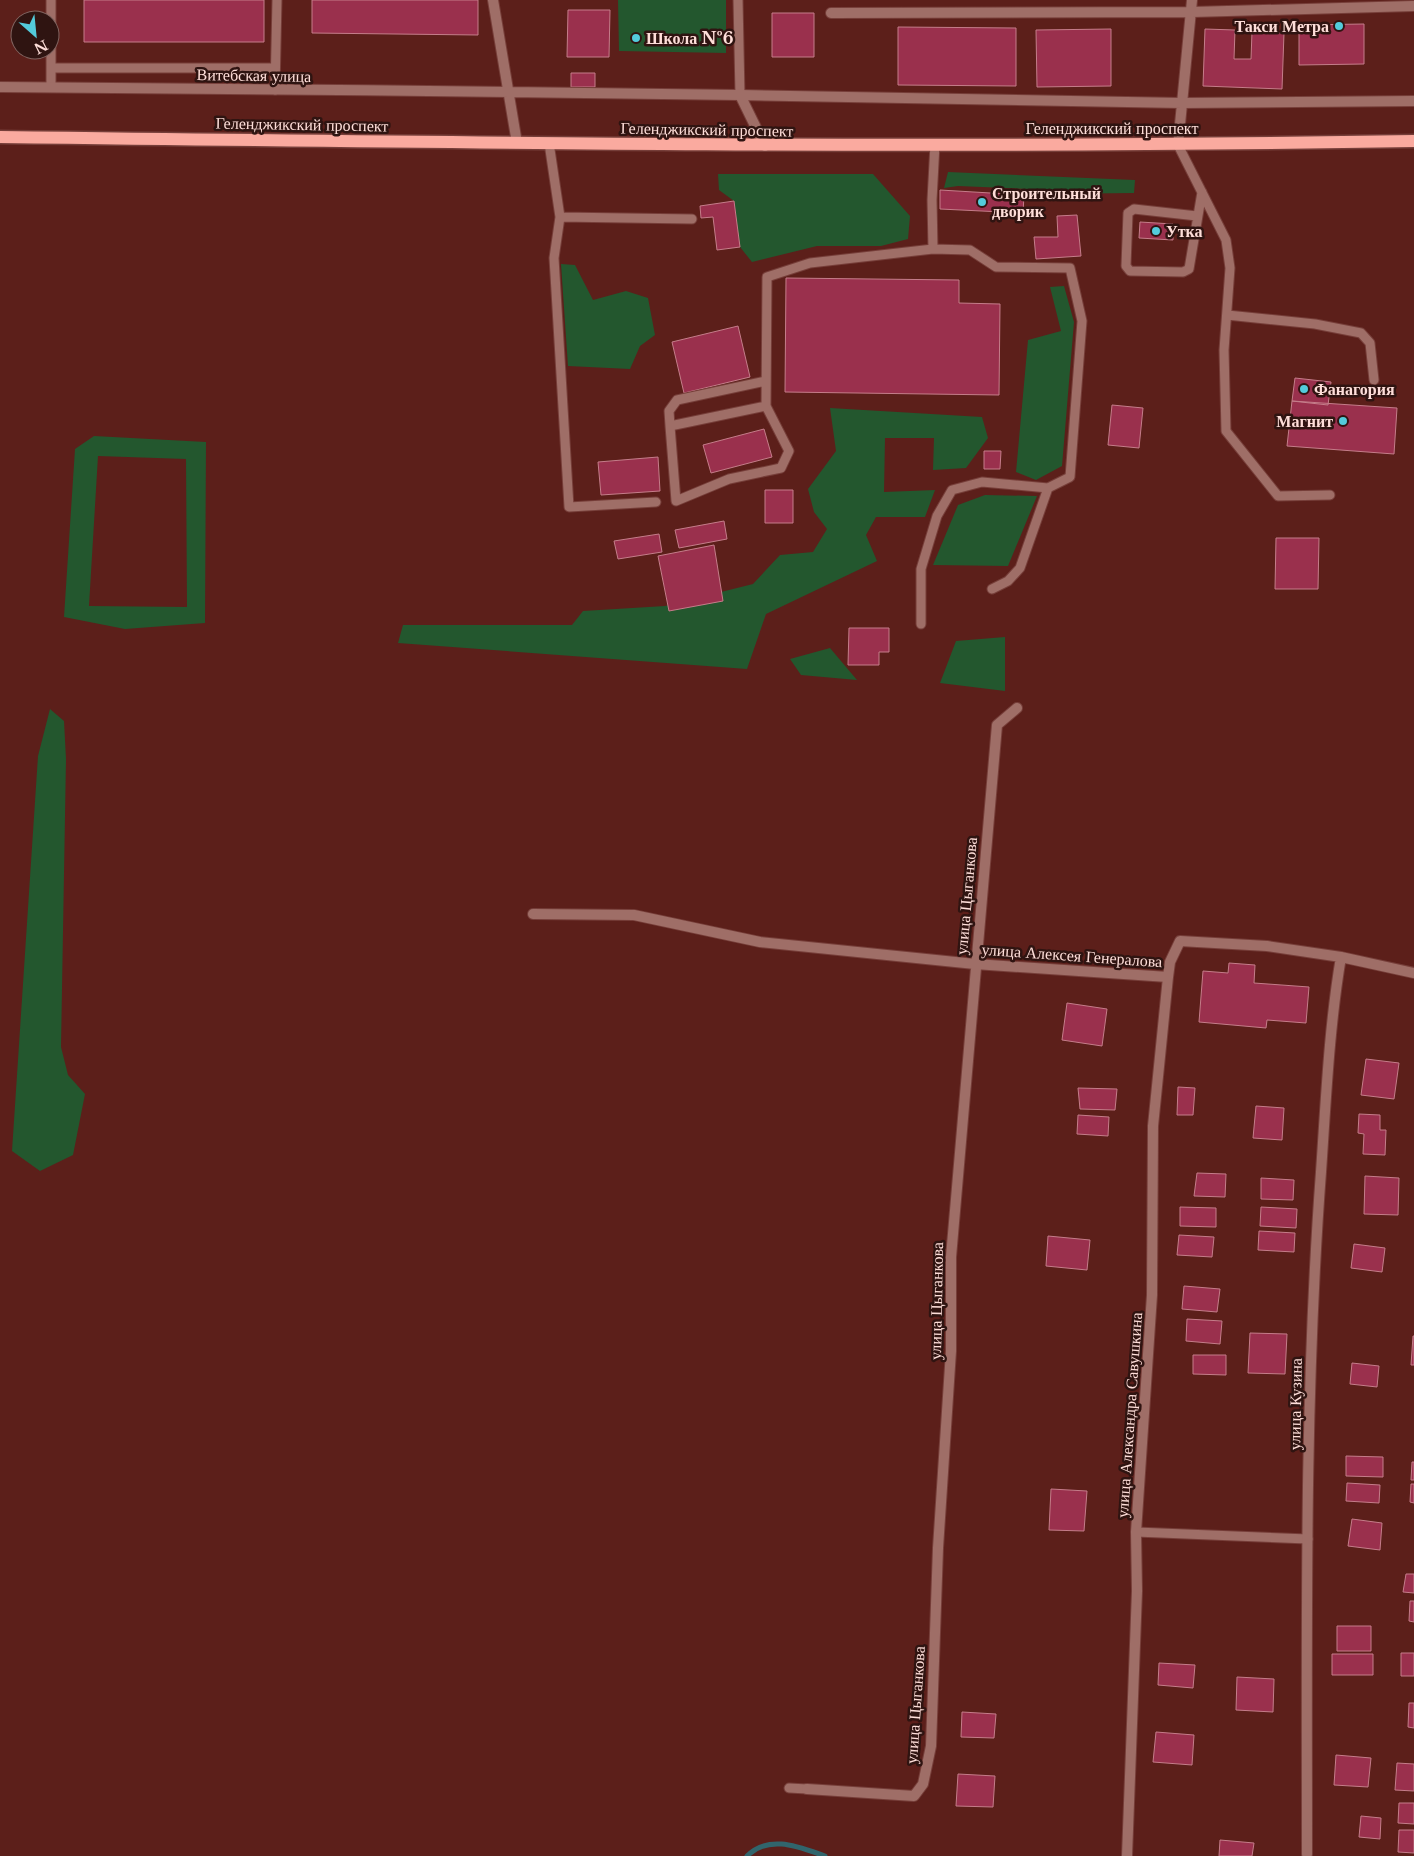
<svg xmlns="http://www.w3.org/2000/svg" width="1414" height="1856" font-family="'Libre Baskerville',serif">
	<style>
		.green { fill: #23572e; fill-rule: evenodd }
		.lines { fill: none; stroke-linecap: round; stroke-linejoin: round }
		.stream { stroke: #31656c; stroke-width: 5 }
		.building { fill: #9a304d; stroke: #c57d8a }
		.service-casing { stroke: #763e39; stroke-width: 11 }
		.minor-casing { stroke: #763e39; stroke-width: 12 }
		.primary-casing { stroke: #763e39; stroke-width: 15 }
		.service { stroke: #9f6e67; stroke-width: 9 }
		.minor { stroke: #9f6e67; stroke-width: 10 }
		.primary { stroke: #faaa9f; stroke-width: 12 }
		.poi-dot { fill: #53cbdb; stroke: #2f1411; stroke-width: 2 }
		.labels { text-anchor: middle; stroke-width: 5; stroke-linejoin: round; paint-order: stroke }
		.poi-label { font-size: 16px; font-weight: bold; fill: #feded9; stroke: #2f1411; text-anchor: start }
		.street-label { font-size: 16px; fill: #feded9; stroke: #2f1411 }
	</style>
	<rect width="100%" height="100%" fill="#5c1f1a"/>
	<path class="green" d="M 618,0 L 726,0 L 726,53 L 619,51 Z
		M 948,172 L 1135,180 L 1134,193 L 1048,194 L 1029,189 L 958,186 L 944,188 Z
		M 718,174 L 873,174 L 910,216 L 908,239 L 881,246 L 817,246 L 752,262 L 740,247 L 734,201 L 719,190 Z
		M 561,264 L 575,265 L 593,300 L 626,291 L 648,298 L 655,335 L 640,346 L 630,369 L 568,366 Z
		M 1064,286 L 1074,322 L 1062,466 L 1036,480 L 1016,472 L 1028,340 L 1061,331 L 1050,287 Z
		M 830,408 L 982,417 L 988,438 L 966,468 L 933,470 L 934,438 L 885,438 L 884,492 L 935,490 L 925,517 L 876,517 L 866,535 L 877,561 L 766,614 L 747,669 L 398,643 L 403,625 L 572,625 L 583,611 L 665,606 L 753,584 L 780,555 L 813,552 L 827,529 L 814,512 L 808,489 L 836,451 Z
		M 94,436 L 206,442 L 205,623 L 125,629 L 64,617 L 75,449 ZM 98,456 L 186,459 L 187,607 L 89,606 Z
		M 985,495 L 1037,496 L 1008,566 L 933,565 L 958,505 Z
		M 1005,637 L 1005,691 L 940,683 L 956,641 Z
		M 830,648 L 857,680 L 801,675 L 790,659 Z
		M 50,709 L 64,721 L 66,759 L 61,1047 L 68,1075 L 85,1094 L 73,1155 L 40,1171 L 12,1151 L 38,756 Z"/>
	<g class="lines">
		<path class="stream" d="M 747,1856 C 769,1834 799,1847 825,1856"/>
	</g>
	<path class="building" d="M 84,0 L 264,0 L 264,42 L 84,42 Z
		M 312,0 L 478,0 L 478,35 L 312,33 Z
		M 568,10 L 610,10 L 609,57 L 567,57 Z
		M 772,13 L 814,13 L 814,57 L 772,57 Z
		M 1364,24 L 1364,64 L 1299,65 L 1299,25 Z
		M 898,27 L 1016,28 L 1016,86 L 898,85 Z
		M 1111,29 L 1111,86 L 1037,87 L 1036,30 Z
		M 1205,29 L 1235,30 L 1234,59 L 1251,59 L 1252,32 L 1284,33 L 1282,89 L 1203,86 Z
		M 571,73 L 595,73 L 595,87 L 571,87 Z
		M 940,190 L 1024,195 L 1023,213 L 940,209 Z
		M 734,201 L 740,247 L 717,250 L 713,217 L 701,218 L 700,206 Z
		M 1077,215 L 1081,256 L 1036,259 L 1034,237 L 1058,237 L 1057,216 Z
		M 1140,222 L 1173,224 L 1173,240 L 1139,238 Z
		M 786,278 L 959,280 L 959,303 L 1000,304 L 999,395 L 785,392 Z
		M 738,326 L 750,377 L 684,393 L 672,342 Z
		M 1295,378 L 1331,382 L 1328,405 L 1292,401 Z
		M 1292,401 L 1397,408 L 1394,454 L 1287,446 Z
		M 1112,405 L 1143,408 L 1139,448 L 1108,445 Z
		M 764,429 L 772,457 L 711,473 L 703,445 Z
		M 984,451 L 1001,451 L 1000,469 L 984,469 Z
		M 658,457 L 660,491 L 601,495 L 598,462 Z
		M 765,490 L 793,490 L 793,523 L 765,523 Z
		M 724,521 L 727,539 L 679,548 L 675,530 Z
		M 659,534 L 662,552 L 618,559 L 614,541 Z
		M 1276,538 L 1319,538 L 1318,589 L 1275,589 Z
		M 714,545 L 723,601 L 669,611 L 658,556 Z
		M 849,628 L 889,628 L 889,652 L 879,652 L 879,665 L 848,665 Z
		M 1229,963 L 1255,965 L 1254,983 L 1309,987 L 1306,1023 L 1267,1020 L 1266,1028 L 1199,1022 L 1203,971 L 1228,973 Z
		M 1067,1003 L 1107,1009 L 1102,1046 L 1062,1040 Z
		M 1366,1059 L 1399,1063 L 1394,1099 L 1361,1095 Z
		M 1178,1087 L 1195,1088 L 1193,1115 L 1177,1115 Z
		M 1078,1088 L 1117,1089 L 1115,1110 L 1080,1109 Z
		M 1256,1106 L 1284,1108 L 1282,1140 L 1253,1138 Z
		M 1359,1114 L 1380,1115 L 1380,1130 L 1386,1130 L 1385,1155 L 1363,1154 L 1364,1134 L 1358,1133 Z
		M 1078,1115 L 1109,1117 L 1108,1136 L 1077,1134 Z
		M 1197,1173 L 1226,1174 L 1225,1197 L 1194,1196 Z
		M 1365,1176 L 1399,1178 L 1398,1215 L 1364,1214 Z
		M 1261,1178 L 1294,1180 L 1293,1200 L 1261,1199 Z
		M 1180,1207 L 1216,1208 L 1216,1227 L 1180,1226 Z
		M 1261,1207 L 1297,1209 L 1296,1228 L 1260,1226 Z
		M 1259,1231 L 1295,1233 L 1294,1252 L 1258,1250 Z
		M 1179,1235 L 1214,1237 L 1212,1257 L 1177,1255 Z
		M 1048,1236 L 1090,1240 L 1087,1270 L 1046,1266 Z
		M 1354,1244 L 1385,1248 L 1382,1272 L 1351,1268 Z
		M 1184,1286 L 1220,1289 L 1217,1312 L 1182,1309 Z
		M 1187,1319 L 1222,1321 L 1220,1344 L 1186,1341 Z
		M 1250,1333 L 1287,1334 L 1285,1374 L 1248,1373 Z
		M 1413,1336 L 1414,1336 L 1414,1365 L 1411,1365 Z
		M 1193,1355 L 1226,1355 L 1226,1375 L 1193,1374 Z
		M 1352,1363 L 1379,1366 L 1377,1387 L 1350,1384 Z
		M 1346,1456 L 1383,1457 L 1383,1477 L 1346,1476 Z
		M 1412,1462 L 1414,1462 L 1414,1480 L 1411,1480 Z
		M 1347,1483 L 1380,1485 L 1379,1503 L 1346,1501 Z
		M 1411,1484 L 1414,1484 L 1414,1503 L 1410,1502 Z
		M 1051,1489 L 1087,1491 L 1084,1531 L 1049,1530 Z
		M 1352,1519 L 1382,1523 L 1380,1550 L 1348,1546 Z
		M 1406,1574 L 1414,1574 L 1414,1593 L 1403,1592 Z
		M 1410,1601 L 1414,1601 L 1414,1622 L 1409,1621 Z
		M 1337,1626 L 1371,1626 L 1371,1651 L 1337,1651 Z
		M 1401,1653 L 1414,1653 L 1414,1676 L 1401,1676 Z
		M 1332,1654 L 1373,1654 L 1373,1675 L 1332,1675 Z
		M 1159,1663 L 1195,1665 L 1193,1688 L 1158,1685 Z
		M 1237,1677 L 1274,1679 L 1273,1712 L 1236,1710 Z
		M 1409,1703 L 1414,1703 L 1414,1728 L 1408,1727 Z
		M 962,1712 L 996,1714 L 994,1738 L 961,1737 Z
		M 1156,1732 L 1194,1735 L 1192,1765 L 1153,1762 Z
		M 1336,1755 L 1371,1758 L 1368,1787 L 1334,1785 Z
		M 1397,1763 L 1414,1764 L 1414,1791 L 1395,1790 Z
		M 958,1774 L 995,1776 L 993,1807 L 956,1806 Z
		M 1399,1803 L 1414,1803 L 1414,1824 L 1398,1823 Z
		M 1361,1816 L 1381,1818 L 1380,1839 L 1359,1837 Z
		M 1399,1830 L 1414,1830 L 1414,1853 L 1398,1852 Z
		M 1220,1840 L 1254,1843 L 1252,1856 L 1219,1856 Z"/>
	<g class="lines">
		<defs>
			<path id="service" d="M 51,0 L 51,87
				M 738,0 L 740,95
				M 51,68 L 275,68
				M 275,90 L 277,0
				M 549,143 L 560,217 L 554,258 L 569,507 L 656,502
				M 1178,145 L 1226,240 L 1230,268 L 1224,350 L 1226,431 L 1278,496 L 1330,495
				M 1197,216 L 1134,209 L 1128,213 L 1126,266 L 1130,271 L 1183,272 L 1189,269 L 1202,192
				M 560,217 L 692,219
				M 1227,315 L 1315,324 L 1361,333 L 1370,343 L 1374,380
				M 766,406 L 670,426 L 676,501 L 729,479 L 781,468 L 789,451 L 766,406 L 767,277 L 810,263 L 933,249
				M 670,426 L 669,411 L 677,400 L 766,381
				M 992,589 L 1008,581 L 1020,568 L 1048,488
				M 921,624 L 921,569 L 937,516 L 952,490 L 982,482 L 1048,488 L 1070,477 L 1082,321 L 1070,268 L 996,267 L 970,250 L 933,249 L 932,200 L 935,144
				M 1136,1532 L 1308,1539
				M 789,1788 L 807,1789"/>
			<path id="minor" d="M 493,0 L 517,143
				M 831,13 L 1192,12 L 1414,6
				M 0,87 C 247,90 493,90 740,95 L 765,146
				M 740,95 L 1182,103 L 1414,101
				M 1178,145 L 1192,0
				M 533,914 L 634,915 L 760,942 L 975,964 L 1168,977 L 1170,962 L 1180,941 L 1267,946 L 1341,957 L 1414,973
				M 807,1789 L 914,1796 L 923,1784 L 931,1746 L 938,1548 L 951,1351 L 951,1257 L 997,725 L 1017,708
				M 1307,1854 C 1307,1627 1304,1399 1321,1172 C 1326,1100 1329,1028 1341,957
				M 1127,1856 L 1137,1591 L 1136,1532 L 1152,1295 L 1153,1126 L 1168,977"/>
			<path id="primary" d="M 0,137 C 471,143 943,149 1414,141"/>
		</defs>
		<use href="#service" class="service-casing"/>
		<use href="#minor" class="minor-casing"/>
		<use href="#primary" class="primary-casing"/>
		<use href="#service" class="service"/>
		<use href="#minor" class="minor"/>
		<use href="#primary" class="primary"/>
	</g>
	<g class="poi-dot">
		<circle cx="1339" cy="26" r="5"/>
		<circle cx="636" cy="38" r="5"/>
		<circle cx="982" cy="202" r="5"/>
		<circle cx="1156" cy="231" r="5"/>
		<circle cx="1304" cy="389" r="5"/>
		<circle cx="1343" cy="421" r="5"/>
	</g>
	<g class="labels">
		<g class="poi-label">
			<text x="1329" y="32" text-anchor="end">Такси Метра</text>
			<text x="646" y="44">Школа №6</text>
			<text x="992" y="199">Строительный<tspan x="992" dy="18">дворик</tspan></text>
			<text x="1166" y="237">Утка</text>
			<text x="1314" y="395">Фанагория</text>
			<text x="1333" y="427" text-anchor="end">Магнит</text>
		</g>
		<g class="street-label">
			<text transform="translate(254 75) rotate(1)" y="6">Витебская улица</text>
			<text transform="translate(302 124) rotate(1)" y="6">Геленджикский проспект</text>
			<text x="1112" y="134">Геленджикский проспект</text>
			<text transform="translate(707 129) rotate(1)" y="6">Геленджикский проспект</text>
			<text transform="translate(966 896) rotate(-85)" y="6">улица Цыганкова</text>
			<text transform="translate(1072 955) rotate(4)" y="6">улица Алексея Генералова</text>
			<text transform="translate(936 1301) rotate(-89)" y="6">улица Цыганкова</text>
			<text transform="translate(1295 1404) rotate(-89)" y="6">улица Кузина</text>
			<text transform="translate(1129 1415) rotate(-86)" y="6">улица Александра Савушкина</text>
			<text transform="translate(915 1705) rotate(-86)" y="6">улица Цыганкова</text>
		</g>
	</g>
	<g transform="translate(35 35) rotate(153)"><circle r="24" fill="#2f1411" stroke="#826561"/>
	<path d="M0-4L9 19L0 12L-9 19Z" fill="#53cbdb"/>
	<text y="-8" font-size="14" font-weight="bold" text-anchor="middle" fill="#feded9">N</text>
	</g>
</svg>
